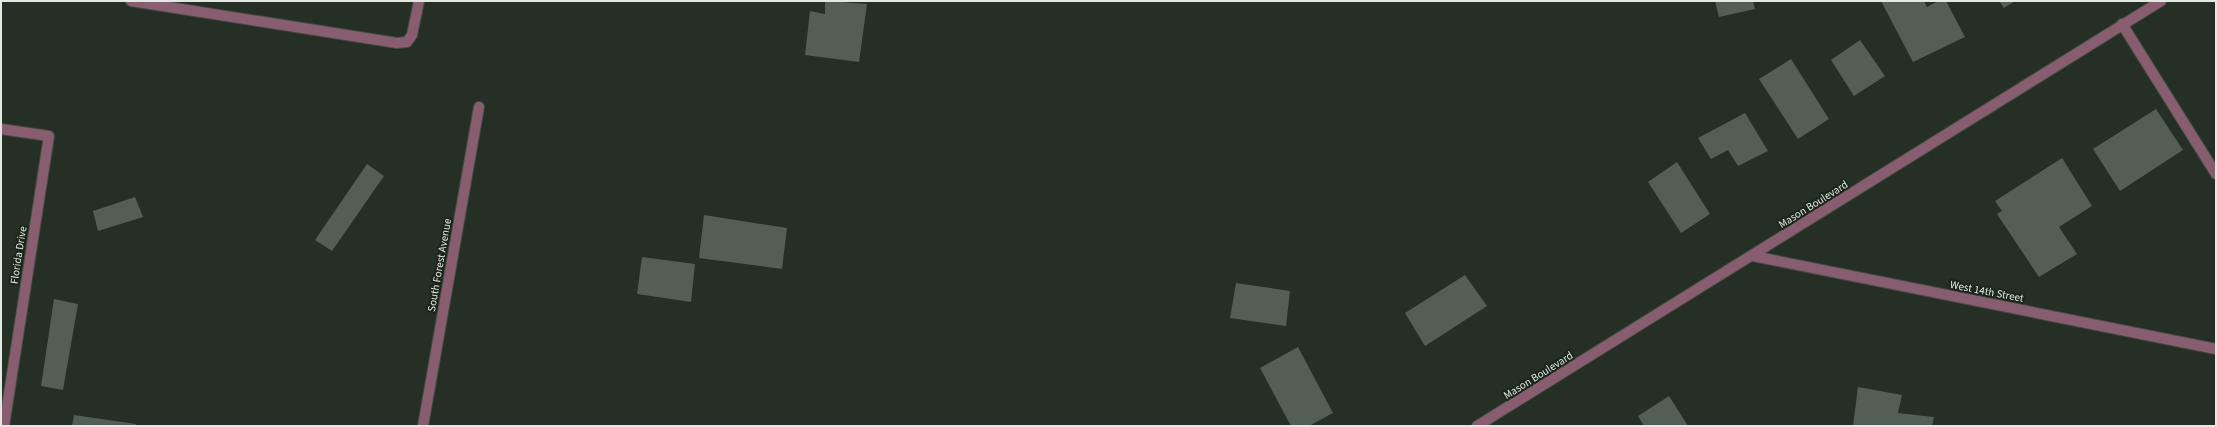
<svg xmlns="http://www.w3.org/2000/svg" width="2217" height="427" font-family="'Source Sans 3',sans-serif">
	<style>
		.building { fill: #535e54 }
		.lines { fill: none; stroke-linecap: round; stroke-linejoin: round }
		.lane-casing { stroke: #434d43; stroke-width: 12 }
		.street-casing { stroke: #434d43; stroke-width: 12 }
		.lane { stroke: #895d70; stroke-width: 10 }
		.street { stroke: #895d70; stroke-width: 10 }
		.labels { text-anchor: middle; stroke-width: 4; stroke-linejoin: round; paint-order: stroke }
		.street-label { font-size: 11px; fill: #e2e8e2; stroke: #1b251c }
	</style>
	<rect width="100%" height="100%" fill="#252f25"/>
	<path class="building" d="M 825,1 L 867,4 L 859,62 L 805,55 L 810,11 L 825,14 Z
		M 1715,1 L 1753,1 L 1755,9 L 1719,17 Z
		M 1881,1 L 1924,1 L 1927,7 L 1938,1 L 1946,1 L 1965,37 L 1913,62 Z
		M 1999,1 L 2015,1 L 2004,8 Z
		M 1860,40 L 1885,76 L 1854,96 L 1831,60 Z
		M 1791,59 L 1829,119 L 1798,139 L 1759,79 Z
		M 2156,109 L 2183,150 L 2120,191 L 2093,149 Z
		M 1745,113 L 1768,151 L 1738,166 L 1728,150 L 1711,159 L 1698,138 Z
		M 2062,158 L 2092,206 L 2059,227 L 2077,254 L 2039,277 L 1997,214 L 2002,211 L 1995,201 Z
		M 1677,162 L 1710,214 L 1681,233 L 1648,182 Z
		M 367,164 L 384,176 L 332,251 L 315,240 Z
		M 135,197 L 143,217 L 98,231 L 93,211 Z
		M 704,215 L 787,228 L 782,269 L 699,258 Z
		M 642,257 L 695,264 L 691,302 L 637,294 Z
		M 1465,275 L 1487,306 L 1425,346 L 1405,313 Z
		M 1236,283 L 1290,291 L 1286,326 L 1230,318 Z
		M 54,299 L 78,304 L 63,390 L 41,386 Z
		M 1298,347 L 1333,413 L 1309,426 L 1291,426 L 1260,368 Z
		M 1858,387 L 1902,395 L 1898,413 L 1934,417 L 1932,426 L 1853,426 Z
		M 1669,396 L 1688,426 L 1644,426 L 1638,416 Z
		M 74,415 L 136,424 L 136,426 L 72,426 Z"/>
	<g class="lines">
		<defs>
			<path id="lane" d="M 131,1 L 397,43 L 407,42 L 412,35 L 419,1
				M 2122,24 L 2216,174"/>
			<path id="street" d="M 1,129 L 49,136 L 4,426
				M 1753,256 L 2216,349
				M 423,426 L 479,107
				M 1477,426 L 2161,1"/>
		</defs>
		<use href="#lane" class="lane-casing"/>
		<use href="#street" class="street-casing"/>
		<use href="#lane" class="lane"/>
		<use href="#street" class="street"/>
	</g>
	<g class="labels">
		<g class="street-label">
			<text transform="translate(1813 204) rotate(-32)" y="4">Mason Boulevard</text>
			<text transform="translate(18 255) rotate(-81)" y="4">Florida Drive</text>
			<text transform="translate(439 265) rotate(-80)" y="4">South Forest Avenue</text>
			<text transform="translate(1987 291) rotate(11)" y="4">West 14th Street</text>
			<text transform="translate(1538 375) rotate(-32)" y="4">Mason Boulevard</text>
		</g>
	</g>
	<rect width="2217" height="427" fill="none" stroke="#e2e8e2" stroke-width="4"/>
</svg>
